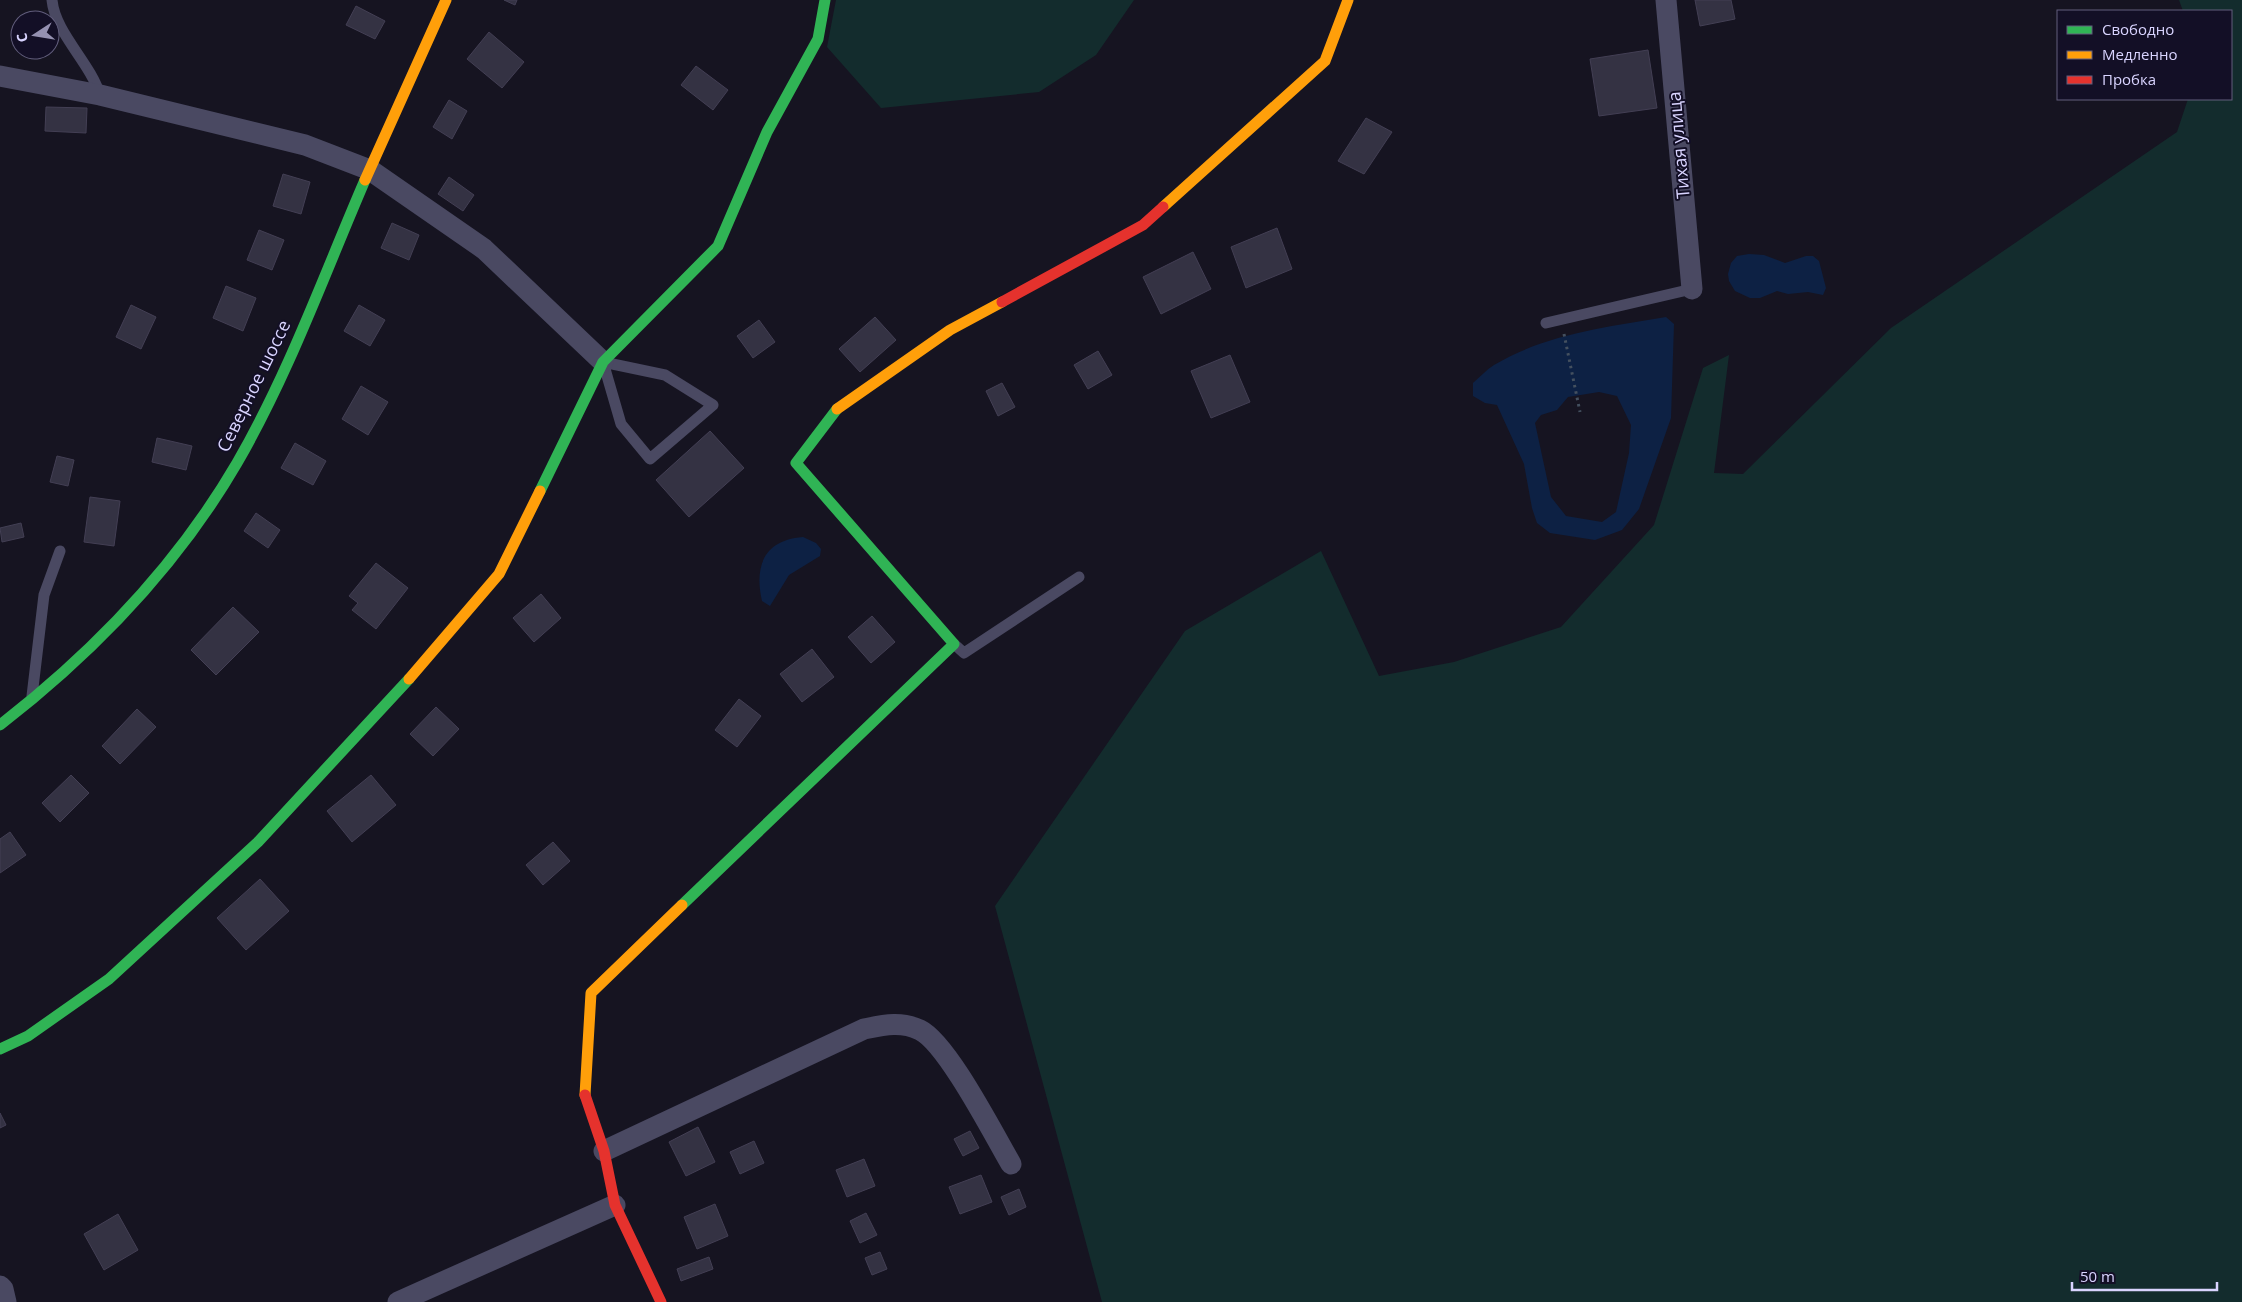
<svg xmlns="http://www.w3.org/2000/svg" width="2242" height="1302" font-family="'Open Sans',sans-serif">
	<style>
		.green { fill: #132c2d }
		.water { fill: #0d2144; fill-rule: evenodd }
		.building { fill: #343243; stroke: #433f54 }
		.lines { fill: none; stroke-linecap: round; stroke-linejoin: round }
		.path { stroke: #44505f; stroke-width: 3; stroke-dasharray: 2.5 4; stroke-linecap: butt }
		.lane { stroke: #4a4962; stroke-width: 11 }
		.street { stroke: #4a4962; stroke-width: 21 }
		.fast { stroke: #30b455; stroke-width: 11 }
		.slow { stroke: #ff9f0a; stroke-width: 11 }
		.jam { stroke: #e5322d; stroke-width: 11 }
		.labels { text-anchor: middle; stroke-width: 4; stroke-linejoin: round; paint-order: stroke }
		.street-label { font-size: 18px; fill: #d9d4ff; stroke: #130f26 }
	</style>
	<rect width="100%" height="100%" fill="#161421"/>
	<path class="green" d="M 836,0 L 1134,0 L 1096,55 L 1039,92 L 881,108 L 827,47 Z
		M 2179,0 L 2242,0 L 2242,1302 L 1102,1302 L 995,906 L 1185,631 L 1321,551 L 1379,676 L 1454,662 L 1561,627 L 1654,525 L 1703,368 L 1729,355 L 1714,473 L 1743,474 L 1891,328 L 2177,132 L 2188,99 L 2231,99 L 2231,11 L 2183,11 Z"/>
	<path class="water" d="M 1749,254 L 1764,255 L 1785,263 L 1806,256 L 1813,256 L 1819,261 L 1826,288 L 1823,295 L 1808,292 L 1788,294 L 1777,291 L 1760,298 L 1750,298 L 1735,291 L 1729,281 L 1728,274 L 1731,263 L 1737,256 Z
		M 1666,317 L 1674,324 L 1671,418 L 1639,509 L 1622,530 L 1595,540 L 1550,533 L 1537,523 L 1532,508 L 1524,464 L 1497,405 L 1485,403 L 1473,396 L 1473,383 C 1480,377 1486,370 1494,365 C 1546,334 1607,327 1666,317 ZM 1599,392 L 1617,396 L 1631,425 L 1629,453 L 1616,512 L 1602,522 L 1566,516 L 1551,497 L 1535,423 L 1541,415 L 1557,410 L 1568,397 Z
		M 803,537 L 816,543 L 821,549 L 820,556 L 789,575 L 770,606 L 762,601 C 754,566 764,540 803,537 Z"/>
	<path class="building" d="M 504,0 L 517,0 L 515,5 Z
		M 1695,0 L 1731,0 L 1735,19 L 1700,26 Z
		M 356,6 L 385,21 L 375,39 L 346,25 Z
		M 489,32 L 524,62 L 502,88 L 467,59 Z
		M 1648,50 L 1657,108 L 1599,116 L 1590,59 Z
		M 696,66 L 728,90 L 713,110 L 681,85 Z
		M 449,100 L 467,111 L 452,139 L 433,127 Z
		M 46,107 L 87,108 L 86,133 L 45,131 Z
		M 1366,118 L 1392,132 L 1364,174 L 1338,161 Z
		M 283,174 L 310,182 L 301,214 L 273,206 Z
		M 449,177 L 474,195 L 463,211 L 438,194 Z
		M 392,223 L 419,235 L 409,260 L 381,248 Z
		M 1277,228 L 1292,269 L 1246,288 L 1231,247 Z
		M 259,230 L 284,240 L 272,270 L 247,260 Z
		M 1193,252 L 1211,289 L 1161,314 L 1143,277 Z
		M 226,286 L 256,298 L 243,331 L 213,318 Z
		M 131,305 L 156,317 L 141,349 L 116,337 Z
		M 359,305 L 385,320 L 370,346 L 344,331 Z
		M 875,317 L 896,340 L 860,372 L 839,349 Z
		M 759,320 L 775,342 L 753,358 L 737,336 Z
		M 1098,351 L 1112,375 L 1088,389 L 1074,365 Z
		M 1230,355 L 1250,402 L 1211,418 L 1191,371 Z
		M 1002,383 L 1015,407 L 998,416 L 986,391 Z
		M 361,386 L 388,402 L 368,435 L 342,419 Z
		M 710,431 L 744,468 L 689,517 L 656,480 Z
		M 157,438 L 192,446 L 186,470 L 152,462 Z
		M 295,443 L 326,461 L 313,485 L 281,468 Z
		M 57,456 L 74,460 L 68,486 L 50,482 Z
		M 90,497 L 120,501 L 114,546 L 84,542 Z
		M 256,513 L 280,530 L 268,548 L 244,531 Z
		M 21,523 L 24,537 L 2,542 L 0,528 Z
		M 376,563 L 408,588 L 376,629 L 352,610 L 358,603 L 349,596 Z
		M 541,594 L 561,618 L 534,642 L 513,618 Z
		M 233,607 L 259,632 L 216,675 L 191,650 Z
		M 872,616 L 895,642 L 871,663 L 848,637 Z
		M 812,649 L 834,677 L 802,702 L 780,674 Z
		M 739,699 L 761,716 L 737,747 L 715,730 Z
		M 436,707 L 459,729 L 433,756 L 410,734 Z
		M 137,709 L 156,727 L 120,764 L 102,746 Z
		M 71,775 L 89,793 L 60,822 L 42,803 Z
		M 371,775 L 396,805 L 352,842 L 327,811 Z
		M 10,832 L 26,855 L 0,873 L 0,839 Z
		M 553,842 L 570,861 L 543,885 L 526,865 Z
		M 260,879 L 289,911 L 246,950 L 217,918 Z
		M 0,1113 L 6,1125 L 0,1128 Z
		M 698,1127 L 715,1162 L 686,1176 L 669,1142 Z
		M 970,1131 L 979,1148 L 963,1156 L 954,1139 Z
		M 754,1141 L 764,1163 L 740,1174 L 730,1152 Z
		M 864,1159 L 875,1186 L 847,1197 L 836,1170 Z
		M 981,1175 L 992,1202 L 960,1214 L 949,1187 Z
		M 1019,1189 L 1026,1207 L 1009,1215 L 1001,1197 Z
		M 715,1204 L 728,1236 L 697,1249 L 684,1217 Z
		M 866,1213 L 877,1235 L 860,1243 L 850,1221 Z
		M 118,1214 L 138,1250 L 104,1270 L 84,1234 Z
		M 880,1252 L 887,1269 L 872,1275 L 865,1258 Z
		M 709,1257 L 713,1269 L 681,1281 L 677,1269 Z"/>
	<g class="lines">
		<path class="path" d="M 1564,334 L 1580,412"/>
		<path class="lane" d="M 52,0 C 55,33 90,62 100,95
			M 1546,323 L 1692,289
			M 603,362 L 665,375 L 713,405 L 650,459 L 621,424 Z
			M 954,644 L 964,653 L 1079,577
			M 32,696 L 44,595 L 60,551"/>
		<path class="street" d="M 1666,0 L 1692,289
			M 0,76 L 100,95 L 305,145 L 370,170 L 484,249 L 603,362
			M 604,1151 L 864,1029 C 884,1025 901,1021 920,1030 C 947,1043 994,1135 1011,1164
			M 0,1286 L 3,1289 L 6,1302
			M 398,1302 L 615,1205"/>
		<path class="fast" d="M 540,491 L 603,362 L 718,246 L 767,132 L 818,39 L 825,0
			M 0,725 C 94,652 177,566 237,463 C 289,373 324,275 365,180
			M 682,905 L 954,644 L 796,463 L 837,409
			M 0,1049 L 28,1036 L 109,979 L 258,842 L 409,679"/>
		<path class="slow" d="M 365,180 L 446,0
			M 1163,207 L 1325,61 L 1348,0
			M 837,409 L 950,330 L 1002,302
			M 409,679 L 499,574 L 540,491
			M 585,1095 L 591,993 L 682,905"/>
		<path class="jam" d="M 1002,302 L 1143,225 L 1163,207
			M 585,1095 L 604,1151 L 615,1205 L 661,1302"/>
	</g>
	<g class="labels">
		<g class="street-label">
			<text transform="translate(1679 145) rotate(-95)" y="6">Тихая улица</text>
			<text transform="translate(254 386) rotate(-64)" y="6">Северное шоссе</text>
		</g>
	</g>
	<rect x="2057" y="10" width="175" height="90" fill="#130f26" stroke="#625e7d"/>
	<rect x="2067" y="26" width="25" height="8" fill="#30b455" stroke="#625e7d"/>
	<text x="2102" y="35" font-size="15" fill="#d9d4ff">Свободно</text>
	<rect x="2067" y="51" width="25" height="8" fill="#ff9f0a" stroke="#625e7d"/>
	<text x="2102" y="60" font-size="15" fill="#d9d4ff">Медленно</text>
	<rect x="2067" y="76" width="25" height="8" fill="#e5322d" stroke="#625e7d"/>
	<text x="2102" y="85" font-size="15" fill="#d9d4ff">Пробка</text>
	<g transform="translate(35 35) rotate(258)"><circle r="24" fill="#130f26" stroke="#625e7d"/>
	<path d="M0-4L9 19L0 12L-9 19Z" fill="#9591b1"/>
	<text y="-8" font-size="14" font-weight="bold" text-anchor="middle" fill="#d9d4ff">С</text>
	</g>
	<path d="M2072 1282v8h145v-8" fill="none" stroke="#d9d4ff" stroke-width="2.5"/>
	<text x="2080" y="1282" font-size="15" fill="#d9d4ff" stroke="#130f26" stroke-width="4" paint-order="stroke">50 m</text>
</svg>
